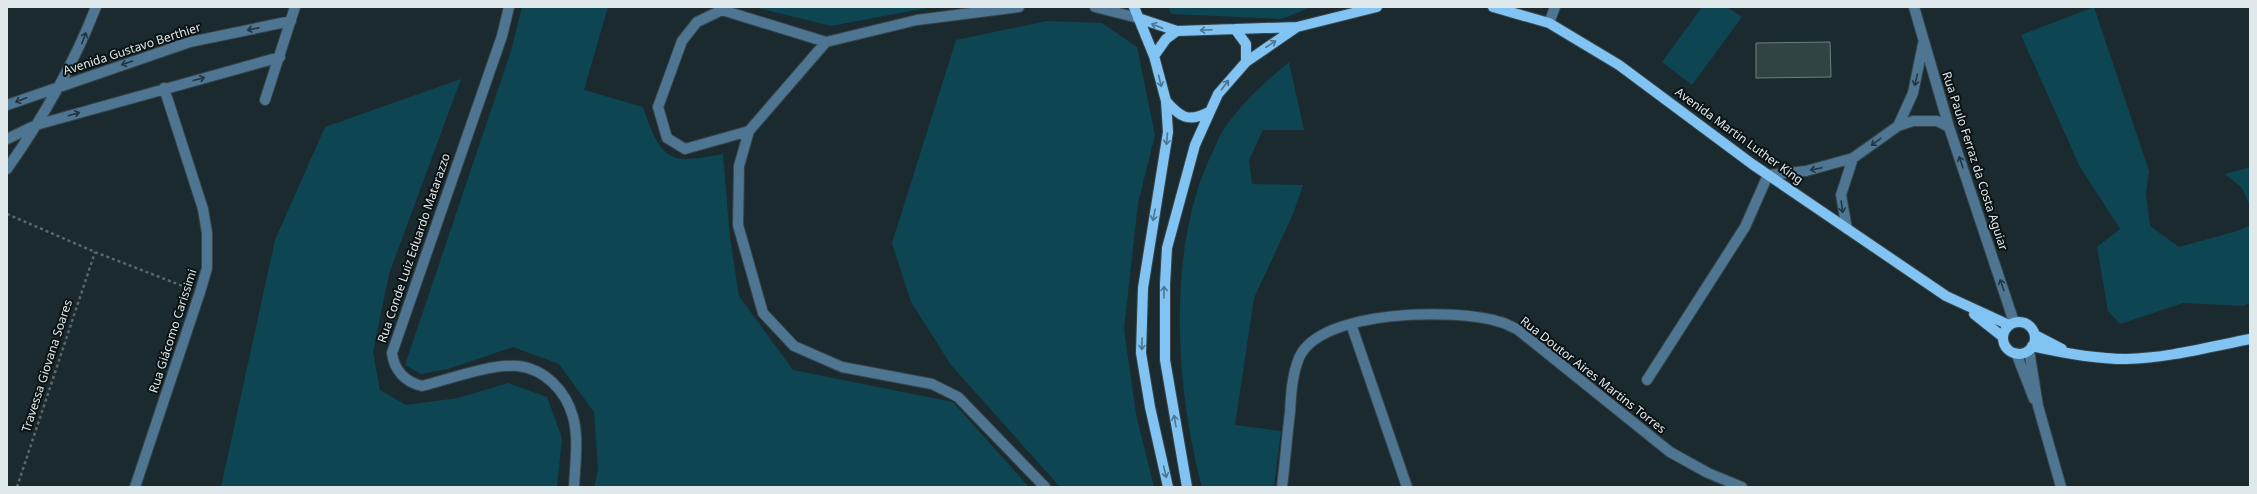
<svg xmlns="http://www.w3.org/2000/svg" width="2257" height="494" font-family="'Noto Sans',sans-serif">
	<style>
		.green { fill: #0e4552 }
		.building { fill: #314342; stroke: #6d8080 }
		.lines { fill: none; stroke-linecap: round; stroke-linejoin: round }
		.minor-casing { stroke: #364549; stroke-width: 12 }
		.major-casing { stroke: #364549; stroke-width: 12 }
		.path { stroke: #5a676b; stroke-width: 2.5; stroke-dasharray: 3 3; stroke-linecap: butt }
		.minor { stroke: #4e7693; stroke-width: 10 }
		.major { stroke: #81c4f3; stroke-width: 10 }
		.oneway { stroke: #4c748f }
		.oneway2 { stroke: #223540 }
		.labels { text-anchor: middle; stroke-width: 4; stroke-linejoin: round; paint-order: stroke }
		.street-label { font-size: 12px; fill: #dfe8eb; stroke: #0b1214 }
	</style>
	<rect width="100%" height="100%" fill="#1b2a2f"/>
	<path class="green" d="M 522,7 L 608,7 L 584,90 L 643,107 C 650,127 659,160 685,159 C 698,159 711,156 723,154 L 730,238 L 739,296 L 793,370 L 953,402 L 1029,487 L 594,487 L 598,469 L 594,412 L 559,364 L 513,347 L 448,369 L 421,374 L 405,365 L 511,51 Z
		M 754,7 L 932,7 L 831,26 Z
		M 1168,7 L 1311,7 L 1282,19 L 1171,14 Z
		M 1702,7 L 1727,7 L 1742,17 L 1692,85 L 1662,62 Z
		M 2094,7 L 2149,171 L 2146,194 L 2150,226 L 2179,247 L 2237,231 L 2250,225 L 2250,303 L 2243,306 L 2183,303 L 2120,324 L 2108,311 L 2097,247 L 2120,229 L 2079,165 L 2021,35 Z
		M 1047,21 L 1102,23 L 1137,47 L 1155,135 L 1138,203 L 1124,329 L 1136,414 L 1154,487 L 1060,487 L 951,365 L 911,302 L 892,243 L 956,40 Z
		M 1289,62 L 1304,130 L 1263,130 L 1249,160 L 1252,184 L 1303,185 L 1293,214 L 1254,298 L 1235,425 L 1281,431 L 1274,487 L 1202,487 C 1175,385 1166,247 1213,151 C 1217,143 1220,134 1226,126 C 1244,101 1265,82 1289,62 Z
		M 461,79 L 389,274 L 373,352 L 380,390 L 406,405 L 458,398 L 508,383 L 547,397 L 562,438 L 557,487 L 221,487 L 275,240 L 325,127 Z
		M 2250,167 L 2250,206 L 2242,188 L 2225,174 Z"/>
	<path class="building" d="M 1830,42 L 1831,77 L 1756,78 L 1756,43 Z"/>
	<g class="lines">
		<defs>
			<path id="minor" d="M 509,7 L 502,36 L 392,353 C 394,370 405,382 422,386 C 450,379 489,364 518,366 C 545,369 566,391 573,417 C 579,437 575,466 574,487
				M 1019,7 L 917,20 L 826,42 L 749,131 L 739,166 L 738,225 L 763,313 L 794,346 L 842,367 L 932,384 L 958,397 L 1045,487
				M 1095,7 L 1138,18
				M 1914,7 L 1949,127 L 2014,322
				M 1549,23 L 1555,7
				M 265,100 L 295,7
				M 7,105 L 190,42 L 291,21
				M 1898,126 L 1913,93 L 1923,44
				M 749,131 L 685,149 L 667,138 L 658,107 L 682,41 L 697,22 L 722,10 L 826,42
				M 7,139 L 36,125 L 280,57
				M 7,169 C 43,118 73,66 96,7
				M 1847,229 L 1841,195 L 1853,158 L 1898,126 L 1913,121 L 1937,121 L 1949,127
				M 1351,324 L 1407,487
				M 2029,350 L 2038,406 L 2061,487
				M 2016,353 L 2034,399
				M 1647,380 L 1745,227 L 1768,175 L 1806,171 L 1853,158
				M 135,487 L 200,292 L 207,268 L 207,233 L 203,209 L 164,88
				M 1282,487 C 1285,462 1287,437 1290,412 C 1291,394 1292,375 1299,358 C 1320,309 1456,308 1500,322 C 1506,323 1511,327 1517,329 L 1670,452 L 1708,473 L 1742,487"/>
			<path id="major" d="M 1134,7 L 1154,56 L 1166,101 L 1168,132 L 1143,288 L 1141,353 L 1150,407 L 1168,487
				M 1493,7 L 1549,23 L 1619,65 L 1752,164 L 1946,296 L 2009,325
				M 1138,18 L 1177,31 L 1297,27 L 1377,7
				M 1235,29 L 1246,44 L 1246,62
				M 1154,56 L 1166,39 L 1177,31
				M 1166,101 C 1180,117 1188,123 1209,112
				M 1974,314 L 2003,337
				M2003 338a16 16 0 1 1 32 0a16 16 0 1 1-32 0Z
				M 2035,335 L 2062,349
				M 2032,346 C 2063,353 2095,359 2126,359 C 2168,358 2209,347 2250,339
				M 1187,487 L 1165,360 L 1165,284 L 1167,248 L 1195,145 L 1218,94 L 1246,62 L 1297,27"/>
		</defs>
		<use href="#minor" class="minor-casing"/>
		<use href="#major" class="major-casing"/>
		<path class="path" d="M 7,214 L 95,252 L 188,288
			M 17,487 L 95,252"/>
		<use href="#minor" class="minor"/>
		<use href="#major" class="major"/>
	</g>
	<defs><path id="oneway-shaft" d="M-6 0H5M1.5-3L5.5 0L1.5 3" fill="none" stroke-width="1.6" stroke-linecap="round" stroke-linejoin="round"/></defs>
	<g class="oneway">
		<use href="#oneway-shaft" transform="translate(1157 26) rotate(-159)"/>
		<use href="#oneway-shaft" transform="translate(1206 30) rotate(177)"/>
		<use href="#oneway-shaft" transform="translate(1271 44) rotate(-33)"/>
		<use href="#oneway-shaft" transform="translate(1160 81) rotate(76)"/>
		<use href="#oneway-shaft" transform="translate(1225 85) rotate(-53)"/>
		<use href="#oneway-shaft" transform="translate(1167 139) rotate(95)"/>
		<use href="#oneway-shaft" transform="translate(1154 215) rotate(101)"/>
		<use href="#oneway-shaft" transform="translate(1164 292) rotate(-89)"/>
		<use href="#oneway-shaft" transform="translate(1142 344) rotate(91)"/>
		<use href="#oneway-shaft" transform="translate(1175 421) rotate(-100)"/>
		<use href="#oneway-shaft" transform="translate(1165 472) rotate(77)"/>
	</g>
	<g class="oneway2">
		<use href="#oneway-shaft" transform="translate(253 29) rotate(169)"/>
		<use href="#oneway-shaft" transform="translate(84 38) rotate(-69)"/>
		<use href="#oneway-shaft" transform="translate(127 63) rotate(161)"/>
		<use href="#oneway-shaft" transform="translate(199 79) rotate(-15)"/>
		<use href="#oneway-shaft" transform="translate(1916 80) rotate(104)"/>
		<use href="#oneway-shaft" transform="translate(21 100) rotate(159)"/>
		<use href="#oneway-shaft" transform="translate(74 114) rotate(-16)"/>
		<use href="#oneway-shaft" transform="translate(1876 142) rotate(144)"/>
		<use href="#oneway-shaft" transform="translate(1961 162) rotate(-109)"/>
		<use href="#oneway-shaft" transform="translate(1816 169) rotate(168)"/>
		<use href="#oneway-shaft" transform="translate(1842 207) rotate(82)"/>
		<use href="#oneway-shaft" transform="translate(2002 285) rotate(-109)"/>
	</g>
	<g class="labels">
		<g class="street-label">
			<text transform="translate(132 49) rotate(-18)" y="4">Avenida Gustavo Berthier</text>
			<text transform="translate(1739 136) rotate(36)" y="4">Avenida Martin Luther King</text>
			<text transform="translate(1975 161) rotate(72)" y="4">Rua Paulo Ferraz da Costa Aguiar</text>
			<text transform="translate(414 248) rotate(-71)" y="4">Rua Conde Luiz Eduardo Matarazzo</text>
			<text transform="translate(173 331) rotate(-72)" y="4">Rua Giácomo Carissimi</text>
			<text transform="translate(47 366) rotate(-72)" y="4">Travessa Giovana Soares</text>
			<text transform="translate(1593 375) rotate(38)" y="4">Rua Doutor Aires Martins Torres</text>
		</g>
	</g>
	<rect width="2257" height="494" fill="none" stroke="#dfe8eb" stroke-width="16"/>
</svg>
